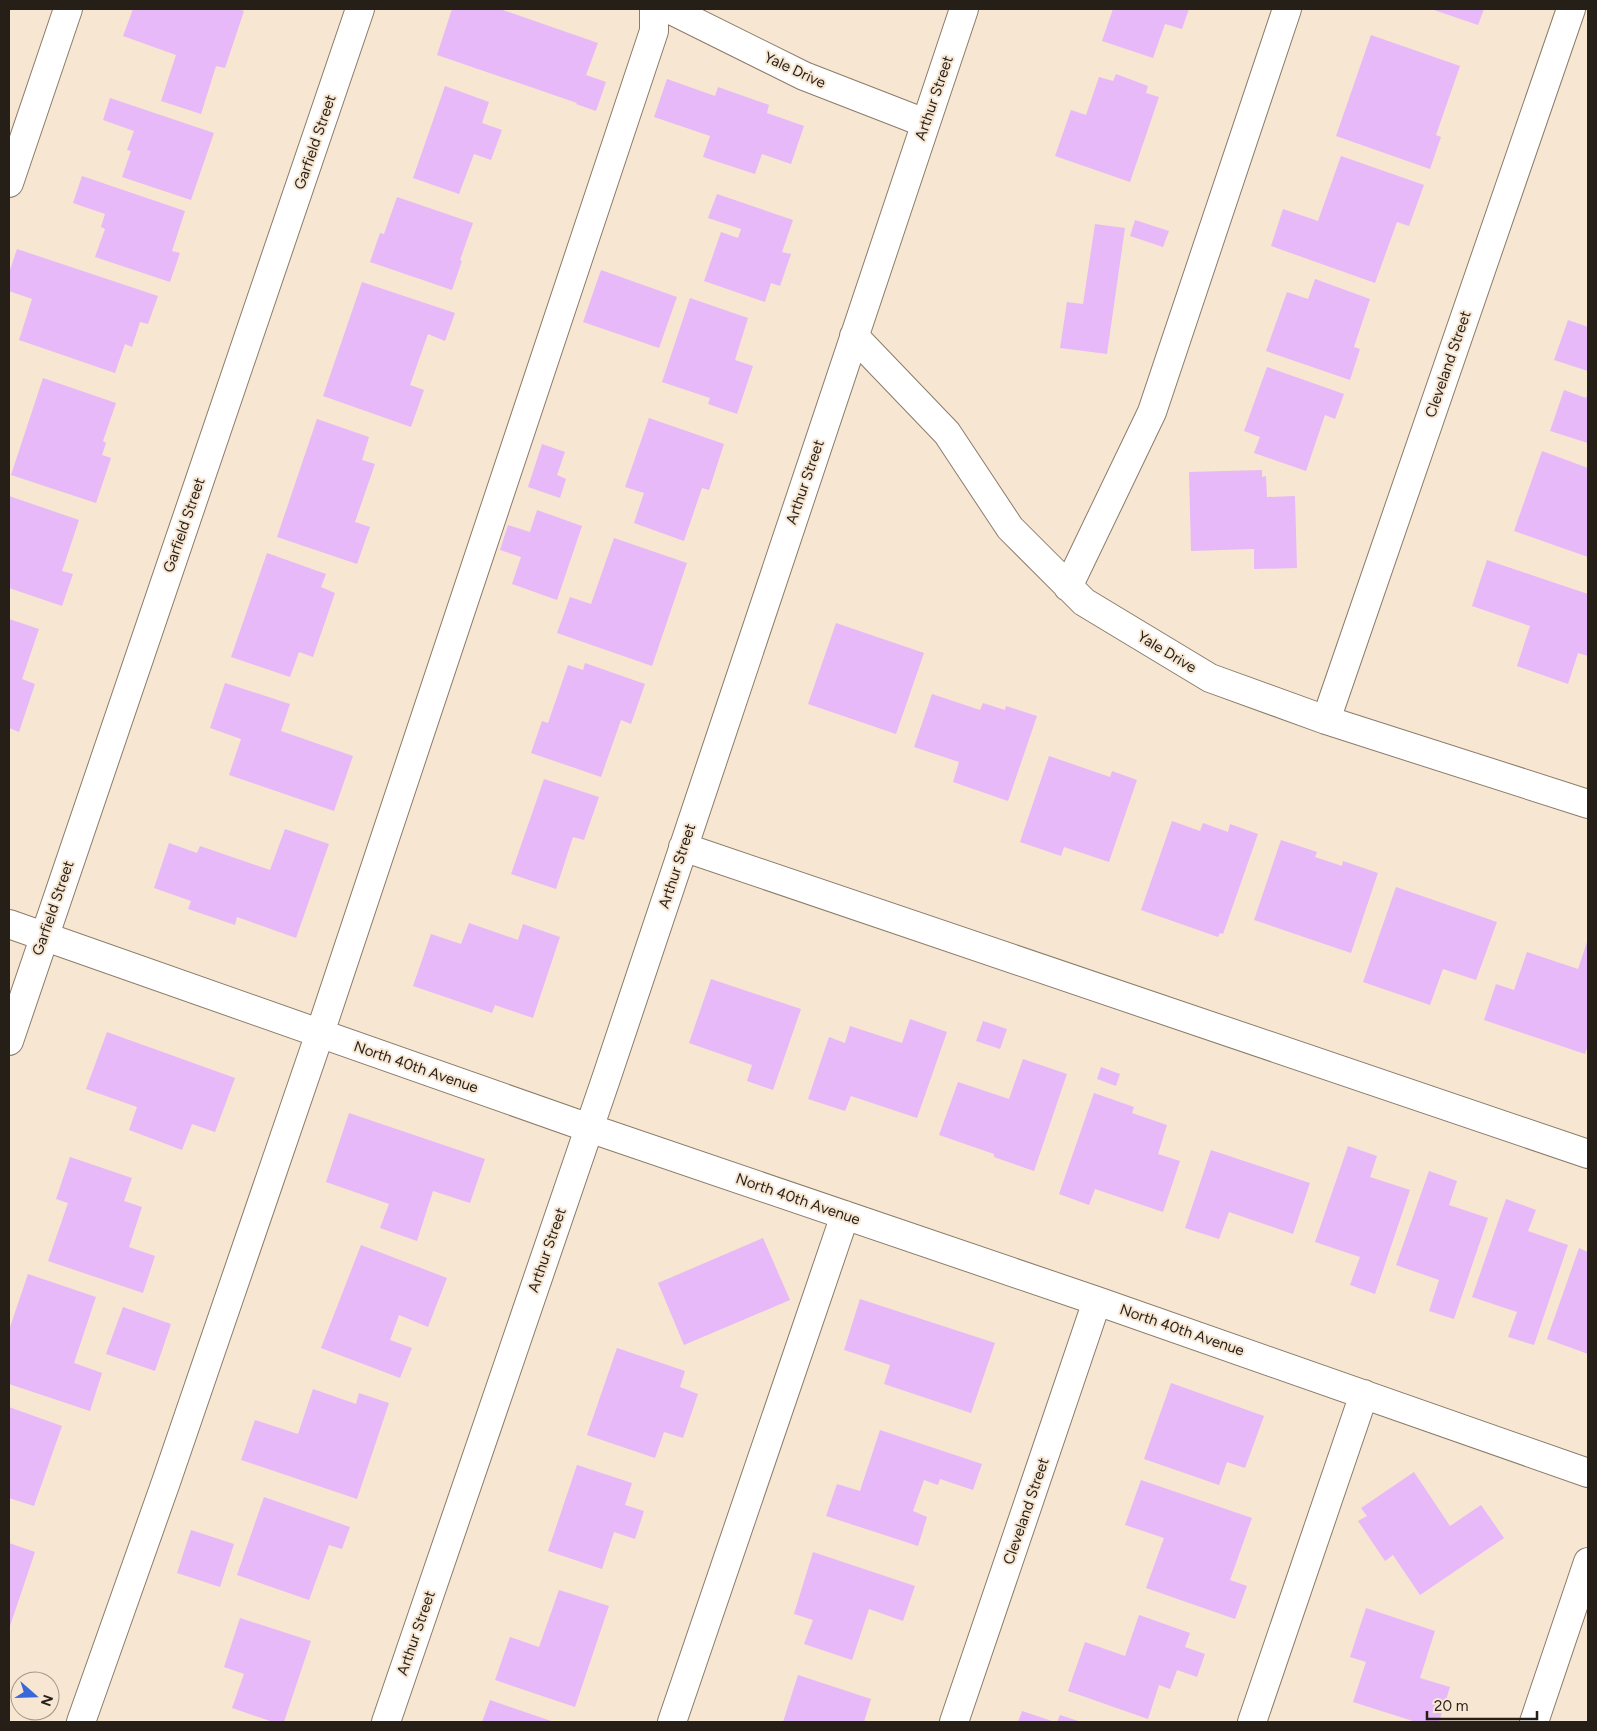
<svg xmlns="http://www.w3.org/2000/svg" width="1597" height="1731" font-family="Figtree,sans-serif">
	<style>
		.building { fill: #e7b9f8 }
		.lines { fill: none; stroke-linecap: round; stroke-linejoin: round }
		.minor-casing { stroke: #8b7c6a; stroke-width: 30 }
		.minor { stroke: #fff; stroke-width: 28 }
		.labels { text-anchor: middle; stroke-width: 4; stroke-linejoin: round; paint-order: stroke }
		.street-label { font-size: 15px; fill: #251f18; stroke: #f7e6d2 }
	</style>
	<rect width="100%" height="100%" fill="#f7e6d2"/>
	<path class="building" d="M 133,9 L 238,9 L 244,11 L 225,68 L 216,66 L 201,114 L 161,101 L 176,55 L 123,36 Z
		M 452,9 L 500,9 L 598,43 L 586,75 L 606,82 L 596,111 L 576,104 L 577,103 L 437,55 Z
		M 1113,9 L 1189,9 L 1182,29 L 1165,24 L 1153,58 L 1102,41 Z
		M 1431,9 L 1484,9 L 1478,25 Z
		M 1371,35 L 1460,66 L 1436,135 L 1441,137 L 1430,169 L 1336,136 Z
		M 1116,74 L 1148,86 L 1146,93 L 1159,97 L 1130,182 L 1055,156 L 1071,110 L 1086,115 L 1099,77 L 1113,81 Z
		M 667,79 L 715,96 L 718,87 L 769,105 L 767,113 L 804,126 L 791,164 L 762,154 L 755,174 L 703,157 L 710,136 L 654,117 Z
		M 445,86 L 489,102 L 482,123 L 502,130 L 491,160 L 474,154 L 459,194 L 413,178 Z
		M 110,98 L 214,133 L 191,200 L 122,177 L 131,151 L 127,150 L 134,131 L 103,120 Z
		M 1341,156 L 1424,185 L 1409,226 L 1397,222 L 1375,283 L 1271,246 L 1283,209 L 1318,221 Z
		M 82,176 L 185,211 L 172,251 L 180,253 L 170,282 L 95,257 L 105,229 L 101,227 L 105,214 L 73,203 Z
		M 717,194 L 793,220 L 782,252 L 791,254 L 780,286 L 771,283 L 765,302 L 704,281 L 721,232 L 738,238 L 741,229 L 708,218 Z
		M 397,197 L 473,223 L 460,260 L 462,261 L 452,290 L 370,262 L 380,233 L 384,234 Z
		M 1135,220 L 1169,231 L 1163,247 L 1130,236 Z
		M 1095,224 L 1125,228 L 1107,354 L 1060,348 L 1067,302 L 1083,304 Z
		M 17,249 L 158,296 L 148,324 L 140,322 L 132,347 L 125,344 L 115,373 L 19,340 L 32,299 L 9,291 L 9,273 Z
		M 601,270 L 677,297 L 659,348 L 583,322 Z
		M 1315,279 L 1370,299 L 1354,347 L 1360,349 L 1350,380 L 1266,351 L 1287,292 L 1308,299 Z
		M 362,282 L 455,313 L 445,341 L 428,334 L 410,385 L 424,390 L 411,427 L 323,396 Z
		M 690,298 L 748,318 L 735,360 L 753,366 L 737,414 L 708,404 L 710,398 L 662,382 Z
		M 1568,320 L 1588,327 L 1588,371 L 1554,360 Z
		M 1267,367 L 1344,394 L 1335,419 L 1325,415 L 1306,471 L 1254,453 L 1260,437 L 1244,431 Z
		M 43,378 L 116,403 L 103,441 L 106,443 L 102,455 L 111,458 L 96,503 L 11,475 Z
		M 1564,390 L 1586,398 L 1588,393 L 1588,443 L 1550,431 Z
		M 649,418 L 724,444 L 709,490 L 702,488 L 684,541 L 634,523 L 644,493 L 625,487 Z
		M 317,419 L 369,437 L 362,460 L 375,464 L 355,522 L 370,527 L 357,564 L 277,537 Z
		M 542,444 L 565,452 L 557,475 L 566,479 L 560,498 L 528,487 Z
		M 1542,451 L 1588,468 L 1588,557 L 1514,531 Z
		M 1262,470 L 1262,477 L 1266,476 L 1267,497 L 1295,496 L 1297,568 L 1254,569 L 1254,549 L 1191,551 L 1189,472 Z
		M 9,496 L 79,520 L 62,571 L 73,574 L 62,606 L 9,588 Z
		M 537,510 L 582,526 L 557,600 L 512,584 L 521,557 L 500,550 L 508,525 L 530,532 Z
		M 614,538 L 687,563 L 652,666 L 557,633 L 570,597 L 591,604 Z
		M 267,553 L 326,574 L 321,587 L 335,593 L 313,657 L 299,652 L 290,677 L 231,657 Z
		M 1487,560 L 1588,594 L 1588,656 L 1578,653 L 1568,684 L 1517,666 L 1530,626 L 1472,606 Z
		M 9,619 L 39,629 L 22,679 L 35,684 L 19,732 L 9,728 Z
		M 836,623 L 924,653 L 896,734 L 808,704 Z
		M 585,663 L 645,684 L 631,724 L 621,720 L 601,777 L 531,753 L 542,721 L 548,723 L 568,665 L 583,670 Z
		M 225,683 L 290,704 L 281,731 L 353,756 L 334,811 L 229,775 L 241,739 L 210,728 Z
		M 932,694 L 980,710 L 983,703 L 1005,710 L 1006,706 L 1037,716 L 1008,801 L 953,782 L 959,762 L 914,747 Z
		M 1049,756 L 1110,777 L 1112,771 L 1137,780 L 1109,862 L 1064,847 L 1061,856 L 1020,842 Z
		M 544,779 L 599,797 L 584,840 L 573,837 L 556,889 L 511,874 Z
		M 1172,821 L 1200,831 L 1203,823 L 1228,832 L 1230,824 L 1258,834 L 1223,934 L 1220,933 L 1218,937 L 1141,910 Z
		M 285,829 L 329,844 L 296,938 L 237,917 L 235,925 L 188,909 L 191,901 L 154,888 L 169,843 L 197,853 L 200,846 L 270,870 Z
		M 1281,840 L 1317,852 L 1315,857 L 1342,866 L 1343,861 L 1378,873 L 1351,953 L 1254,920 Z
		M 1396,887 L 1497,922 L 1476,980 L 1443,969 L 1430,1005 L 1363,982 Z
		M 469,923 L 518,940 L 523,924 L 560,937 L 533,1018 L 495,1005 L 492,1013 L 413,986 L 431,934 L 461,944 Z
		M 1588,939 L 1588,1045 L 1585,1054 L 1484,1020 L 1496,984 L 1514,990 L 1527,952 L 1578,969 Z
		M 711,979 L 801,1009 L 773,1090 L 747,1081 L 752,1065 L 689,1043 Z
		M 910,1019 L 947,1032 L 917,1118 L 851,1096 L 845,1111 L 808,1099 L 829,1037 L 845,1043 L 850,1026 L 902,1043 Z
		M 983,1021 L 1007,1029 L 1000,1049 L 976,1041 Z
		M 107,1032 L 235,1078 L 215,1132 L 192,1124 L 182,1150 L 129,1130 L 137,1107 L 86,1089 Z
		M 1023,1059 L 1067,1074 L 1034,1171 L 994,1157 L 994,1154 L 939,1135 L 958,1082 L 1009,1099 Z
		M 1101,1067 L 1120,1074 L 1116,1086 L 1097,1079 Z
		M 1094,1093 L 1134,1107 L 1132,1113 L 1167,1125 L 1158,1154 L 1180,1161 L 1163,1212 L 1095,1189 L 1089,1205 L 1059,1194 Z
		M 349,1113 L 485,1159 L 470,1203 L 433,1191 L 417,1241 L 380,1228 L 389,1204 L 326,1182 Z
		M 1348,1146 L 1377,1156 L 1370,1177 L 1410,1190 L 1375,1294 L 1350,1285 L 1360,1257 L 1315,1242 Z
		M 1211,1150 L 1310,1183 L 1293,1234 L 1229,1212 L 1219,1239 L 1185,1228 Z
		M 70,1157 L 132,1178 L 124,1201 L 142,1207 L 129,1247 L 155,1256 L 143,1293 L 48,1261 L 68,1203 L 56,1199 Z
		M 1429,1171 L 1457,1181 L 1449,1205 L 1488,1218 L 1454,1319 L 1429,1311 L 1439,1280 L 1396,1265 Z
		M 1506,1199 L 1536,1210 L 1528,1231 L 1568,1245 L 1534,1345 L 1508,1337 L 1517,1312 L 1472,1297 Z
		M 763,1238 L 790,1300 L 684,1345 L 658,1283 Z
		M 361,1245 L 447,1278 L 428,1327 L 399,1315 L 390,1340 L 412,1348 L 400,1378 L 321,1348 Z
		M 1579,1248 L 1588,1252 L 1588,1354 L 1547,1339 Z
		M 28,1274 L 96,1297 L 74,1363 L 102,1373 L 90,1411 L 9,1384 L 9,1330 Z
		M 860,1299 L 995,1343 L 971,1413 L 884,1384 L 890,1365 L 844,1350 Z
		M 123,1307 L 171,1324 L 155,1371 L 106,1354 Z
		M 617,1348 L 685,1371 L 680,1387 L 698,1394 L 683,1438 L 664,1432 L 655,1458 L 587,1435 Z
		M 1171,1383 L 1264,1416 L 1245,1468 L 1227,1462 L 1219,1485 L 1144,1459 Z
		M 313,1389 L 356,1404 L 359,1393 L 389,1403 L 357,1499 L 241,1460 L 255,1420 L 298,1434 Z
		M 9,1407 L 62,1426 L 34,1506 L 9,1498 Z
		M 880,1430 L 982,1464 L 973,1490 L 940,1479 L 938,1485 L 924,1480 L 913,1511 L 927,1517 L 918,1546 L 826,1516 L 837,1484 L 860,1491 Z
		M 577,1465 L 632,1483 L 625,1505 L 644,1511 L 635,1539 L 614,1532 L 602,1569 L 548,1551 Z
		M 1414,1472 L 1450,1526 L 1481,1505 L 1504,1538 L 1420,1595 L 1393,1555 L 1385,1561 L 1358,1521 L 1367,1516 L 1361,1508 Z
		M 1141,1480 L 1252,1518 L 1230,1580 L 1247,1586 L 1235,1619 L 1146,1588 L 1164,1538 L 1125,1525 Z
		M 264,1497 L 350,1527 L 342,1549 L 329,1545 L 309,1600 L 237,1575 Z
		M 191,1530 L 234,1544 L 220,1587 L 177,1573 Z
		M 9,1543 L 35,1552 L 9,1629 Z
		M 813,1552 L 915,1586 L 903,1621 L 869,1609 L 852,1660 L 804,1644 L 813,1620 L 794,1614 Z
		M 559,1590 L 609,1606 L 575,1707 L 495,1680 L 510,1637 L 539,1647 Z
		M 1366,1608 L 1435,1631 L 1420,1678 L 1450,1687 L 1439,1722 L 1416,1722 L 1353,1702 L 1366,1662 L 1350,1657 Z
		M 1139,1615 L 1190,1633 L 1185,1647 L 1205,1654 L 1197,1677 L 1177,1670 L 1170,1689 L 1159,1685 L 1148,1719 L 1068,1691 L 1085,1642 L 1125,1656 Z
		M 240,1618 L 311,1641 L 284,1722 L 273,1722 L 232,1708 L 244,1674 L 224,1667 Z
		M 798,1675 L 871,1699 L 864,1722 L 783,1722 Z
		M 490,1700 L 554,1722 L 482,1722 Z
		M 1022,1711 L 1055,1722 L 1018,1722 Z
		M 1060,1715 L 1081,1722 L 1057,1722 Z"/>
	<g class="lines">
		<defs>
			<path id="minor" d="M 669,9 L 804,76 L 925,123
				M 9,183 L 68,9
				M 854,336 L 947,433 L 1010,528 L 1084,602 L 1210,678 L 1326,720 L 1588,804
				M 1068,587 L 1152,412 L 1287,9
				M 1326,720 L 1571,9
				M 683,847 L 1588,1154
				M 9,924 L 589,1128 L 1097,1301 L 1588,1473
				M 9,1041 L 360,9
				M 81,1722 L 166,1482 L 320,1033 L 654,31 L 654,9
				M 386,1722 L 607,1076 L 964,9
				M 672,1722 L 845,1215
				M 954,1722 L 1097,1301
				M 1252,1722 L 1364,1394
				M 1534,1722 L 1588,1562"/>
		</defs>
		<use href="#minor" class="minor-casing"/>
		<use href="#minor" class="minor"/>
	</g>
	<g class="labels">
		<g class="street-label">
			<text transform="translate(795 70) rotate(25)" y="5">Yale Drive</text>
			<text transform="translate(934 98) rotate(-71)" y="5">Arthur Street</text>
			<text transform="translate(315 142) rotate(-71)" y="5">Garfield Street</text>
			<text transform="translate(1448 364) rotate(-71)" y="5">Cleveland Street</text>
			<text transform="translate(805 482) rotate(-71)" y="5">Arthur Street</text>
			<text transform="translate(184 525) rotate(-71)" y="5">Garfield Street</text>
			<text transform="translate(1167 652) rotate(31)" y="5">Yale Drive</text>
			<text transform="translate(677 866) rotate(-72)" y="5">Arthur Street</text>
			<text transform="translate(53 908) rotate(-71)" y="5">Garfield Street</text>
			<text transform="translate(416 1067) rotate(19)" y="5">North 40th Avenue</text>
			<text transform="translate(798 1199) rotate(19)" y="5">North 40th Avenue</text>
			<text transform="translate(547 1250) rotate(-71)" y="5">Arthur Street</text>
			<text transform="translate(1182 1330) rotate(19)" y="5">North 40th Avenue</text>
			<text transform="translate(1026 1511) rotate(-71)" y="5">Cleveland Street</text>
			<text transform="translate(416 1633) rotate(-71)" y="5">Arthur Street</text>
		</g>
	</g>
	<rect width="1597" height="1731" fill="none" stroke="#251f18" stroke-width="20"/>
	<g transform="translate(35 1696) rotate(110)"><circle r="24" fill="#f7e6d2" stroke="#a39688"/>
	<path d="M0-4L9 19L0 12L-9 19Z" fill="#3968d8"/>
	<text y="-8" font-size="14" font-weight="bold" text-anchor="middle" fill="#251f18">N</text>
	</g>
	<path d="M1427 1711v8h110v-8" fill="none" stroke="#251f18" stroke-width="2.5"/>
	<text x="1434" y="1711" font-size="15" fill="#251f18" stroke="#f7e6d2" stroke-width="4" paint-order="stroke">20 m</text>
</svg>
